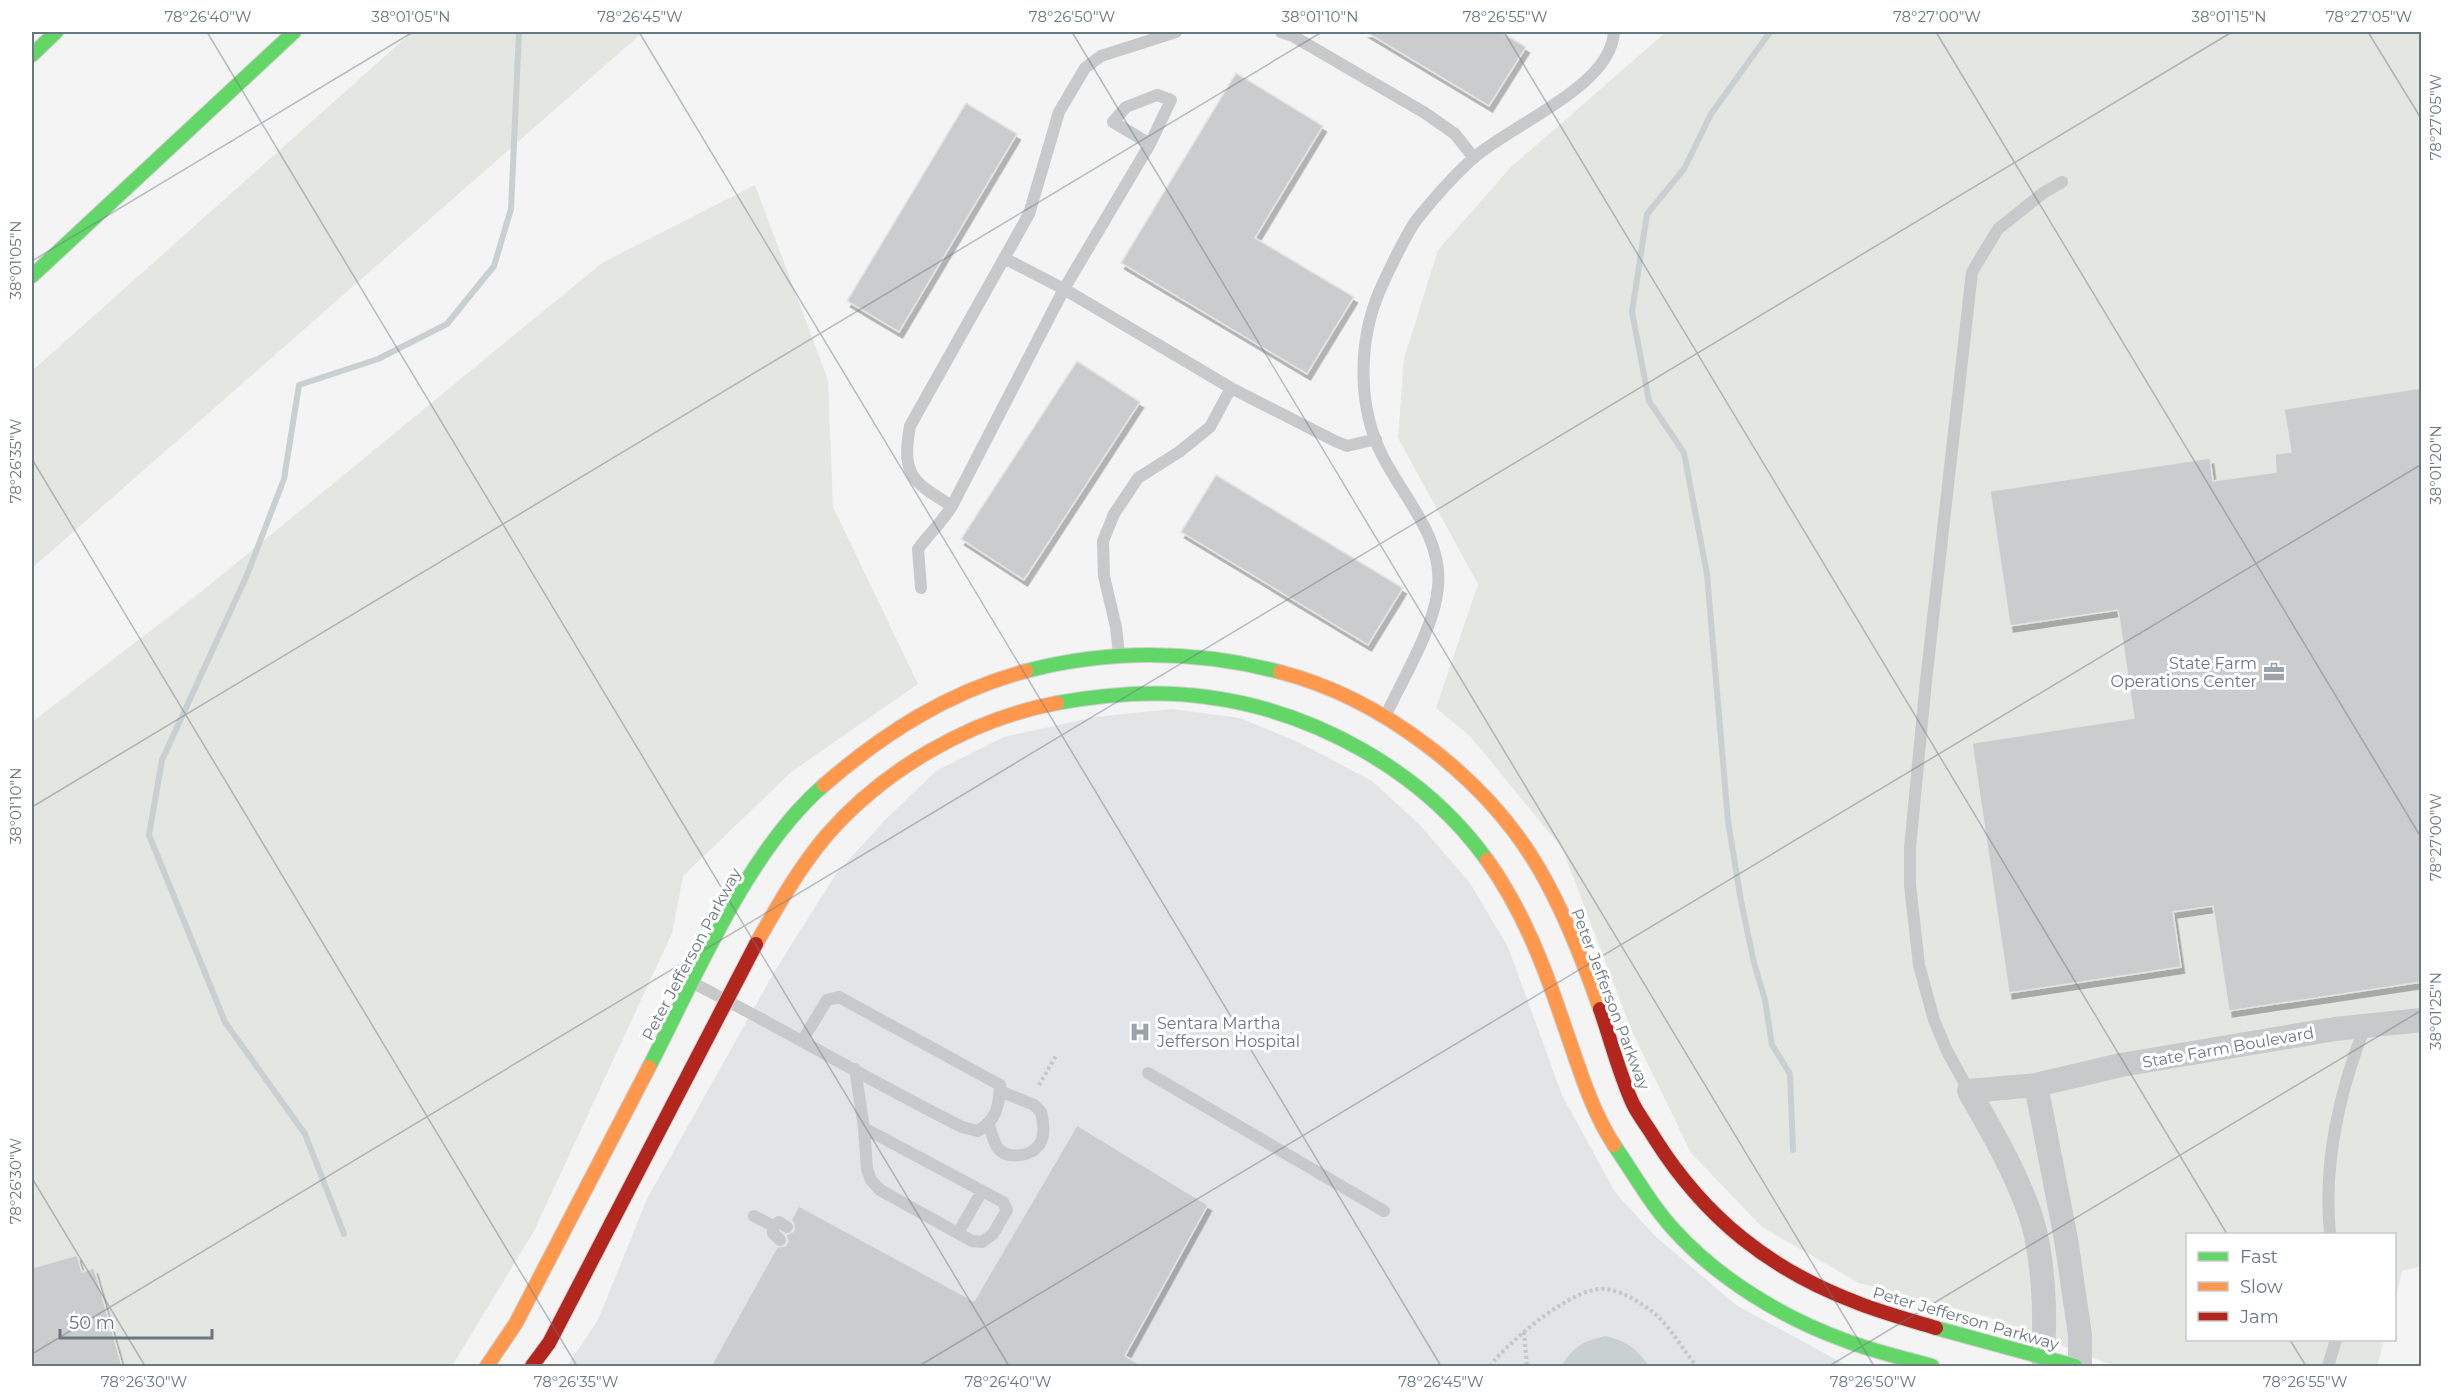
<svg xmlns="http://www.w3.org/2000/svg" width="2453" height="1398" font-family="Montserrat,sans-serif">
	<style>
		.built { fill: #e3e4e5 }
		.green { fill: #e4e6e1 }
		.water { fill: #c9d0d2 }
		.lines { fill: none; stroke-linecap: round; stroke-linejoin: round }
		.stream { stroke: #c9d0d2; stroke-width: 6 }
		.building { fill: #cbcccd; stroke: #e4e4e4; stroke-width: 1.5; filter: url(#shadow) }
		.fast-casing { stroke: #d0d1d1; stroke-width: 16 }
		.slow-casing { stroke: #d0d1d1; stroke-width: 16 }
		.jam-casing { stroke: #d0d1d1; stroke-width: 16 }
		.path { stroke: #c5c6c7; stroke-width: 4; stroke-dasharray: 3 3; stroke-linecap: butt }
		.lane { stroke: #c7c9ca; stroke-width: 12 }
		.street { stroke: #c7c9ca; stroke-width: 24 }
		.fast { stroke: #63d668; stroke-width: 14 }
		.slow { stroke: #ff974d; stroke-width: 14 }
		.jam { stroke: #b3261e; stroke-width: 14 }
		.ticks { fill: none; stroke: #687780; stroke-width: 1.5; stroke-opacity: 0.45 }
		.labels { text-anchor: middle; stroke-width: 6; stroke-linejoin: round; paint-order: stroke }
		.poi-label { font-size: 16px; fill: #687780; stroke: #fff; text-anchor: end }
		.street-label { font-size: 16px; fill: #687780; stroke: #fff }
		.neatline { fill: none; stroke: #687780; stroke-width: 2 }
		.ticks-label { font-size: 15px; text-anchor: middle; fill: #687780 }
	</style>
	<defs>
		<filter id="shadow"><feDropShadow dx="3.5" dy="6" stdDeviation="0" flood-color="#0004"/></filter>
	</defs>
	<rect width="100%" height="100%" fill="#f4f4f4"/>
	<path class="built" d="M 1172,709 L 1240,718 L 1300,743 L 1372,781 L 1420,825 L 1470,883 L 1508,947 L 1562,1095 L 1615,1192 L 1655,1236 L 1736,1305 L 1848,1366 L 567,1366 L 598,1320 L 647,1199 L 776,969 L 836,874 L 885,820 L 936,771 L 1004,737 L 1095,717 Z"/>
	<path class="green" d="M 412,32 L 643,32 L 32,568 L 32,371 Z
		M 1666,32 L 2421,32 L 2421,1266 L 2402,1271 L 2395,1301 L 2394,1234 L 2188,1234 L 2188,1340 L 2384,1340 L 2377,1366 L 2114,1366 L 1988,1317 L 1859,1283 L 1762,1227 L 1691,1153 L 1631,1029 L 1562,848 L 1470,736 L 1436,708 L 1478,584 L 1398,438 L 1404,359 L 1438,250 L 1510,168 Z
		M 755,185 L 828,380 L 833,507 L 918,684 L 791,772 L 683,876 L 672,933 L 534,1231 L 452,1366 L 32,1366 L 32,722 L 206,588 L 602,263 Z"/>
	<path class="water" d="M 1605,1336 C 1628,1342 1635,1347 1649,1366 L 1561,1366 C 1575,1346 1581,1342 1605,1336 Z"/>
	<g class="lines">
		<path class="stream" d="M 1770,32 L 1711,114 L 1684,169 L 1647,214 L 1632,312 L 1649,401 L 1684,453 L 1707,574 L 1728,821 L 1741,901 L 1754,963 L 1765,1000 L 1772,1045 L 1790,1074 L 1793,1150
			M 344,1234 L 305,1134 L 225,1022 L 149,835 L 162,760 L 247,575 L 284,479 L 299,385 L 378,359 L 447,324 L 494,266 L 511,209 L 519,32"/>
	</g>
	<path class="building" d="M 1366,32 L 1501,32 L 1526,47 L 1489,106 Z
		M 1236,73 L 1323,126 L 1255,238 L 1354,297 L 1307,374 L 1121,263 Z
		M 966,103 L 1017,134 L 899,332 L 847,301 Z
		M 1077,361 L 1140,402 L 1024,580 L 961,539 Z
		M 2421,388 L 2421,982 L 2229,1011 L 2213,906 L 2173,912 L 2181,967 L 2009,993 L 1972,743 L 2134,718 L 2118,610 L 2010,626 L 1990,491 L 2210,458 L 2213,481 L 2276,472 L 2275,454 L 2291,452 L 2284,409 Z
		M 1216,475 L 1403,588 L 1368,645 L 1181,532 Z
		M 1077,1125 L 1208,1205 L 1125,1356 L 1143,1366 L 711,1366 L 777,1247 L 785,1246 L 788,1242 L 786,1235 L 794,1231 L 794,1224 L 791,1220 L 799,1206 L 974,1301 Z
		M 77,1255 L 82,1272 L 94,1268 L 122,1366 L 32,1366 L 32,1268 Z"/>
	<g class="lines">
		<defs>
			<path id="fast" d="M 32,55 L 56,32
				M 32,276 L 294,32
				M 1026,671 C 1111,649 1195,650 1280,672
				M 1057,703 C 1107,694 1157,690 1207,697 C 1314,711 1423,771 1487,860
				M 649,1067 C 696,977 747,851 824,785
				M 1614,1145 C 1634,1174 1651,1205 1675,1231 C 1719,1279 1783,1318 1844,1340 C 1872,1351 1903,1358 1932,1366
				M 1936,1328 L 2075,1366"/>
			<path id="slow" d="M 1280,672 C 1381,698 1485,777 1538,867 C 1564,911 1583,960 1600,1009
				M 824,785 C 884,733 948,692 1026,671
				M 1487,860 C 1522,909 1544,965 1563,1022 C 1578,1064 1590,1108 1614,1145
				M 756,944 C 777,907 799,868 826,836 C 884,769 971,719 1057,703
				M 487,1366 L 516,1323 L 649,1067"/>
			<path id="jam" d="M 1600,1009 C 1611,1040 1619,1074 1633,1104 C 1639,1116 1648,1127 1655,1139 C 1705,1218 1770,1270 1858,1303 C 1883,1313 1910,1320 1936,1328
				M 532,1366 L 549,1343 L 756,944"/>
		</defs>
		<use href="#fast" class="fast-casing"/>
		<use href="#slow" class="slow-casing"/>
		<use href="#jam" class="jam-casing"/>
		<path class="path" d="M 1039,1085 L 1057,1054
			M 1524,1332 L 1527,1366
			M 1490,1366 C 1507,1343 1574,1285 1605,1289 C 1623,1291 1640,1302 1654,1313 C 1672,1328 1682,1350 1697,1366"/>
		<path class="lane" d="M 1281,32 L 1293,36 L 1425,113 L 1455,134 L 1474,158
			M 1004,258 L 1064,289 L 1150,144 L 1171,100 L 1157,95 L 1126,107 L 1113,122 L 1150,144
			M 952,506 C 913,482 901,476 910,426 L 1029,214 L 1059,112 L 1085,68 L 1101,56 L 1176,32
			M 921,588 L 918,549 C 929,534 942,522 952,506 L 1064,289 L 1231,388 L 1335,441 L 1347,446 L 1376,439
			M 1119,654 L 1116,627 L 1104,576 L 1103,541 L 1114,514 L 1138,478 L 1179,452 L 1210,427 L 1231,388
			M 1385,717 C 1402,680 1435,627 1438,587 C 1443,538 1404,498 1383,457 C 1357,407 1358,341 1380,290 C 1388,272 1407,232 1418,218 C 1434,198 1452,178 1470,161 C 1507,126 1611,88 1614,32
			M 693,983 C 784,1029 871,1082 962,1127 L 978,1131 C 997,1119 999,1106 1000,1085 L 839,997 L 827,1000 L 802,1041
			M 855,1069 L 864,1128 L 867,1169 L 871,1180 L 880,1190 L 972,1241 L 982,1242 L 993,1234 L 1007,1210 L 1003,1202 L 864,1128
			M 1148,1073 L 1384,1211
			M 1969,1091 L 1947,1051 L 1934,1020 L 1919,965 L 1910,885 L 1910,848 L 1926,681 L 1972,272 L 1998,229 L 2043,193 L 2062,182
			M 989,1124 C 991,1131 993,1140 997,1147 C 1006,1160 1030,1157 1039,1145 C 1046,1135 1043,1122 1041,1112 L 1034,1105 L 1000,1091
			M 754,1216 L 773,1226 L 779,1222 L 787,1227
			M 773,1226 L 773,1233 L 780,1240
			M 958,1233 L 982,1191
			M 2330,1234 C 2323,1162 2339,1093 2365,1026
			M 2328,1366 L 2336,1340"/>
		<path class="street" d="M 2036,1085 L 2066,1239 L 2080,1335 L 2080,1366
			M 2042,1357 C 2047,1317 2043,1249 2029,1211 C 2014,1169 1991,1130 1969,1091 L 2036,1085 L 2121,1065 L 2335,1029 L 2422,1020"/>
		<use href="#fast" class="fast"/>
		<use href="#slow" class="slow"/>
		<use href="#jam" class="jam"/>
	</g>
	<path class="ticks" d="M 207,32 L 1009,1366M 639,32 L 1441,1366M 1072,32 L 1874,1366M 1504,32 L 2227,1234M 1936,32 L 2422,839M 2368,32 L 2422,120M 32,261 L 413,32M 32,459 L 577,1366M 32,807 L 1322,32M 32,1178 L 145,1366M 2290,1340 L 2306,1366M 32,1354 L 2232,32M 919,1366 L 2422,464M 1829,1366 L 2422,1010"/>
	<defs>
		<symbol id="office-bare" viewBox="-9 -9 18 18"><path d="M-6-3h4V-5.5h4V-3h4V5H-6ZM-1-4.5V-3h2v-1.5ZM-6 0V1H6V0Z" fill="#99a3a9" stroke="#fff" stroke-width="2.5" paint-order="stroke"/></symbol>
		<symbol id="hospital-bare" viewBox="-9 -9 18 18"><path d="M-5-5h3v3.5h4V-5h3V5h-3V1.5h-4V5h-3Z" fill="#99a3a9" stroke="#fff" stroke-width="2.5" paint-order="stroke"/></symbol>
	</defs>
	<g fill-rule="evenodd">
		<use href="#office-bare" x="2259" y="657" width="30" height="30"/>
		<use href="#hospital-bare" x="1125" y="1017" width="30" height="30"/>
	</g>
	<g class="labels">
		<g class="poi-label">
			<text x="2257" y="669">State Farm<tspan x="2257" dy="18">Operations Center</tspan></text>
			<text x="1157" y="1029" text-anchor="start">Sentara Martha<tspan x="1157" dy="18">Jefferson Hospital</tspan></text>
		</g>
		<g class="street-label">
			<text transform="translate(691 954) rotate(-62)" y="6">Peter Jefferson Parkway</text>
			<text transform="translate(1611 999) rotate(69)" y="6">Peter Jefferson Parkway</text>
			<text transform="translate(2228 1047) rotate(-10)" y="6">State Farm Boulevard</text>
			<text transform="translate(1966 1318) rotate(16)" y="6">Peter Jefferson Parkway</text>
		</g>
	</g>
	<rect width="2453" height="1398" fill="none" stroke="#ffffff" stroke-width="66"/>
	<rect x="2186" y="1233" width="210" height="108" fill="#ffffff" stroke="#c3c9cc" stroke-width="1.5"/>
	<rect x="2198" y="1252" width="30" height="9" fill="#63d668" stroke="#c3c9cc" stroke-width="1.5"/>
	<text x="2240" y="1263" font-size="18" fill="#687780">Fast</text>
	<rect x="2198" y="1282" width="30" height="9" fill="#ff974d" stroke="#c3c9cc" stroke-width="1.5"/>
	<text x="2240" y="1293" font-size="18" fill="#687780">Slow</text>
	<rect x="2198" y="1312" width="30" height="9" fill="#b3261e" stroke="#c3c9cc" stroke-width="1.5"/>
	<text x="2240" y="1323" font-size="18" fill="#687780">Jam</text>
	<path d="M60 1329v9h152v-9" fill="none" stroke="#687780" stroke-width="3"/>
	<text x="69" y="1329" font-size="18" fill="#687780" stroke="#ffffff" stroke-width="4.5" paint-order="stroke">50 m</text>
	<rect x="33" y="33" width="2387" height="1332" class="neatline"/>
	<g class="ticks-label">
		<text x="208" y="22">78°26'40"W</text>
		<text x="411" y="22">38°01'05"N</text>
		<text x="640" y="22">78°26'45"W</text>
		<text x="1072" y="22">78°26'50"W</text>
		<text x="1320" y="22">38°01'10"N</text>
		<text x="1505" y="22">78°26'55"W</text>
		<text x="1937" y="22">78°27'00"W</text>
		<text x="2229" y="22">38°01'15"N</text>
		<text x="2369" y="22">78°27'05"W</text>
		<text transform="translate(2436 117) rotate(-90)" y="5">78°27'05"W</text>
		<text transform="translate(16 260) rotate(-90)" y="5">38°01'05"N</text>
		<text transform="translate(16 461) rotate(-90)" y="5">78°26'35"W</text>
		<text transform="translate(2436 465) rotate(-90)" y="5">38°01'20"N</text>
		<text transform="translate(16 806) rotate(-90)" y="5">38°01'10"N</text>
		<text transform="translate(2436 837) rotate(-90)" y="5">78°27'00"W</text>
		<text transform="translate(2436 1011) rotate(-90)" y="5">38°01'25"N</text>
		<text transform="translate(16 1181) rotate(-90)" y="5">78°26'30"W</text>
		<text x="144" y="1387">78°26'30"W</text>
		<text x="576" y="1387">78°26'35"W</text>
		<text x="1008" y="1387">78°26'40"W</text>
		<text x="1441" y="1387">78°26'45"W</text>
		<text x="1873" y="1387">78°26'50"W</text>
		<text x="2305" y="1387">78°26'55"W</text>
	</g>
</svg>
